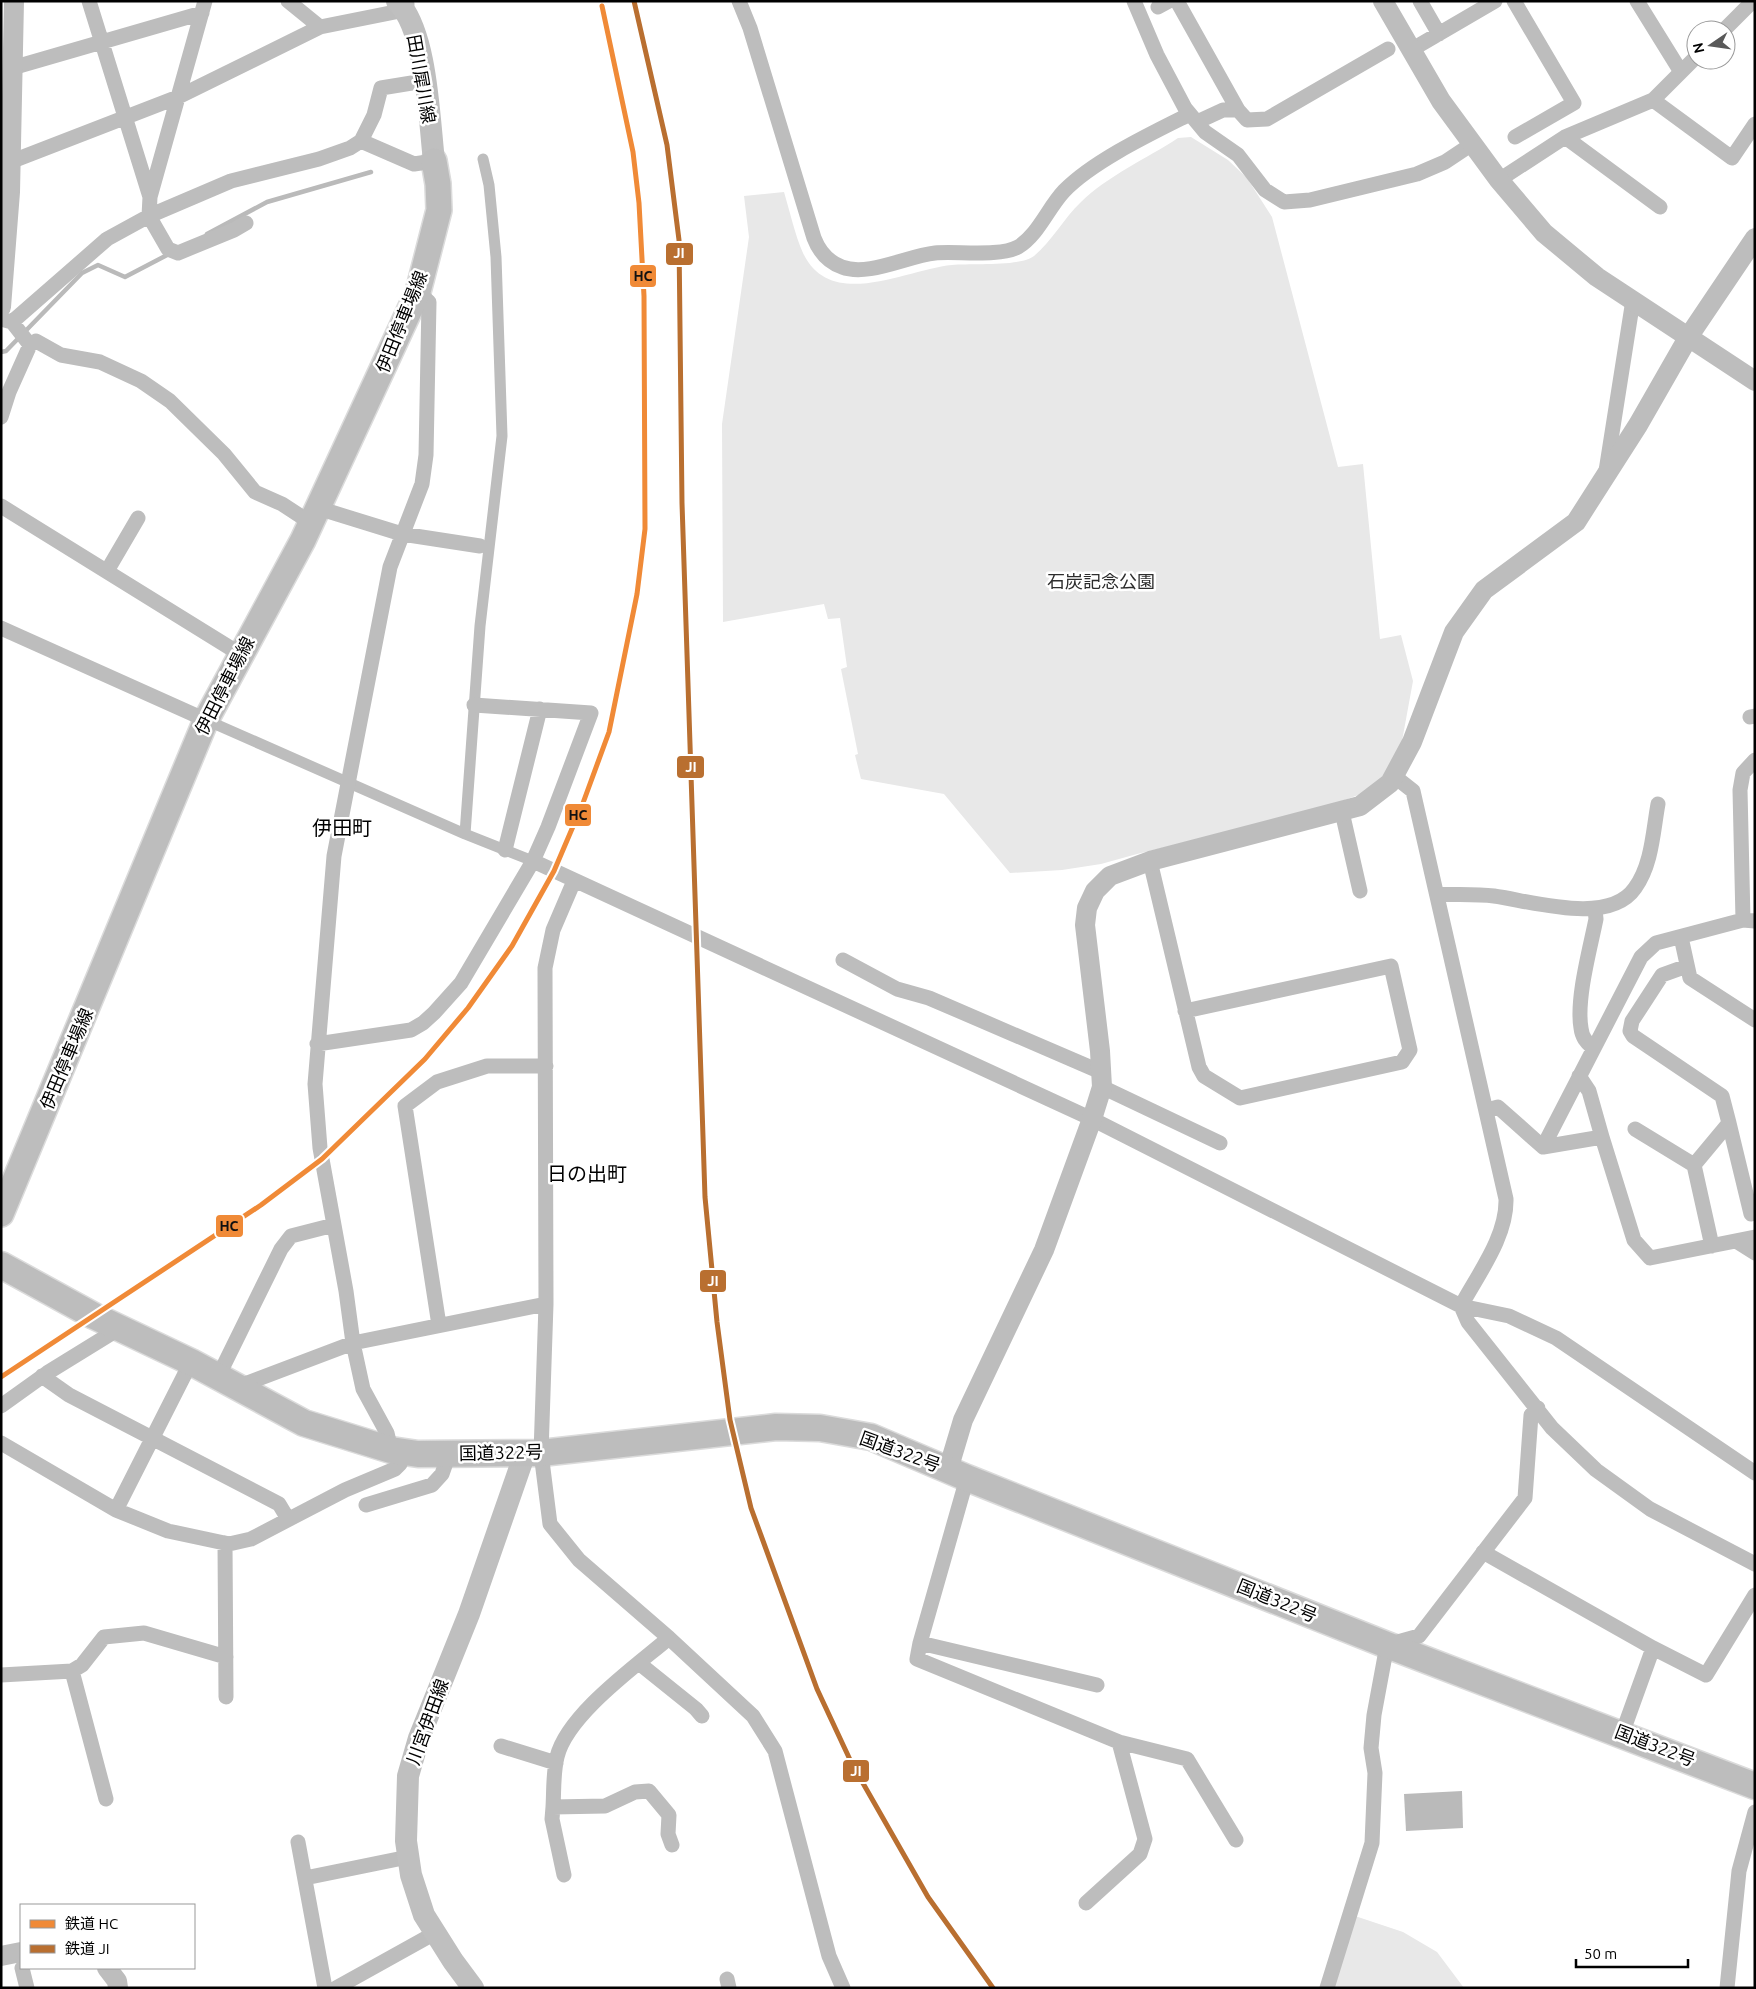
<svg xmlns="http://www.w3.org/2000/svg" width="1756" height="1989" font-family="Ubuntu,'Noto Sans JP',sans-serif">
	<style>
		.green { fill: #e8e8e8 }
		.water { fill: #bababa }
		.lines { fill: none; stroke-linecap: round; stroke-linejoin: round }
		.stream { stroke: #bababa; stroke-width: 4.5 }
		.primary-casing { stroke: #dbdbdb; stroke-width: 28 }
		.trunk-casing { stroke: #dbdbdb; stroke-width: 29 }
		.pedestrian { stroke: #bdbdbd; stroke-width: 11 }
		.minor { stroke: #bdbdbd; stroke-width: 15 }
		.tertiary { stroke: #bdbdbd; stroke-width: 20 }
		.secondary { stroke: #bfbfbf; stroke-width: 22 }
		.primary { stroke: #bdbdbd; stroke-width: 25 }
		.trunk { stroke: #bdbdbd; stroke-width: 26 }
		.rail-1-casing { stroke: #fff; stroke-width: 9 }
		.rail-2-casing { stroke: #fff; stroke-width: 9 }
		.rail-1 { stroke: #f08a37; stroke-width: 5 }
		.rail-2 { stroke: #b96f30; stroke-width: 5 }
		.labels { text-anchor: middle; stroke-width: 5; stroke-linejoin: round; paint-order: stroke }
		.street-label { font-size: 18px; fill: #000; stroke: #fff }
		.park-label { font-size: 18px; fill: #2d2d2d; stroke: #fff }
		.quarter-label { font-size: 20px; fill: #000; stroke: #fff }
		.line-badge { stroke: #fff; stroke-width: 2 }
		.badge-label { font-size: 14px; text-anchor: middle; font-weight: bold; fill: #fff }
		.pale-badge-label { font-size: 14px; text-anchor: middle; font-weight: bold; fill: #111 }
	</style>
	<rect width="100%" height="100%" fill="#fff"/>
	<path class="green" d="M 1191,137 L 1228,160 L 1247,178 L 1272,217 L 1338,467 L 1363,464 L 1380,639 L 1401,635 L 1413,681 L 1402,741 L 1381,780 L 1364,793 L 1311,812 L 1137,854 L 1101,864 L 1062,870 L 1010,873 L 944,794 L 861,779 L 855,755 L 858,754 L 841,669 L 847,667 L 840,618 L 828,619 L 824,604 L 723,622 L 722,424 L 749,237 L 744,196 L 784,192 C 790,212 795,235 803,253 C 831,312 907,269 952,265 C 970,263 1020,267 1034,256 C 1052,241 1064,218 1081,202 C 1109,175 1146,159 1178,138 Z
		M 1355,1916 L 1403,1932 L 1437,1952 L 1464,1988 L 1334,1988 Z"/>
	<path class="water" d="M 1462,1791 L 1463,1828 L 1406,1831 L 1404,1794 Z"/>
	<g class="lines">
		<path class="stream" d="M 207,234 L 267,202 L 371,172
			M 1,352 L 6,351 L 82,273 L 98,265 L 125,277 L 169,254"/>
		<defs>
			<path id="primary" d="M 1,1214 L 206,720 L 303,540 L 418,292 L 439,210 L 438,184 L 434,161"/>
			<path id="trunk" d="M 1,1265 L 94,1316 L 191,1362 L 304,1423 L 391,1450 L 418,1454 L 541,1453 L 776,1427 L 820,1428 L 871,1437 L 967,1478 L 1387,1645 L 1755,1786"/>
		</defs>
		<use href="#primary" class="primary-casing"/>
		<use href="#trunk" class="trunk-casing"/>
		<path class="pedestrian" d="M 206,720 L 465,834 L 533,861
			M 465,834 L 480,626 L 502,436 L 496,257 L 489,185 L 483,159"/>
		<path class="minor" d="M 89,1 L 150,197
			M 205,1 L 150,197 L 149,216 L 168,249 L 178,253 L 234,230 L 246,223
			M 288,1 L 320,27 L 405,10 L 407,4
			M 739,1 L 750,28 L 814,238 C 819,251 828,262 842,267 C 868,277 907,256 935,253 C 956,251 1001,257 1018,247 C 1038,235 1048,208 1064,191 C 1093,161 1152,133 1190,114
			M 1134,1 L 1157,55 L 1185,108 L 1205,132 L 1238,155 L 1265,190 L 1284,202 L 1310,200 L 1417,174 L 1445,162 L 1472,144
			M 1177,1 L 1238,110
			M 1420,1 L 1439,34
			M 1514,1 L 1574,103 L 1515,137
			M 1637,1 L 1681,72
			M 1158,7 L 1169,1
			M 1724,30 L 1753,1
			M 1411,50 L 1495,1
			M 12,68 L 202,13
			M 1653,100 L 1732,158 L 1755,124
			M 1197,122 L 1223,110 L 1238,110 L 1247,120 L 1267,119 L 1388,49
			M 1565,137 L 1660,207
			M 361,141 L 414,164 L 434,161
			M 10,162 L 178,97 L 320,27
			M 1499,180 L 1565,137 L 1653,100 L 1696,57
			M 1,319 L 12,322 L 30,345
			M 12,322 L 107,239 L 149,216 L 231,181 L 319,159 L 350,148 L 361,141 L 374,115 L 381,88 L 424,81
			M 1,417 L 9,392 L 30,345 L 36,341 L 61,355 L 100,362 L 141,381 L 170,401 L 224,454 L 255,492 L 282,504 L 311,523
			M 1606,471 L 1633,300
			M 1,506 L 240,654
			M 318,508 L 402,534 L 480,546
			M 107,571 L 138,518
			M 1,628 L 206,720
			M 1750,717 L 1755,716
			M 1394,776 L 1413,791 L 1506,1199 C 1507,1237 1478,1274 1461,1306
			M 1342,812 L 1360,891
			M 505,850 L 540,709
			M 533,861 L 1092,1119 L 1461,1306 L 1509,1316 L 1556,1338 L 1755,1473
			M 1150,861 L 1199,1067 L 1204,1076 L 1240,1098 L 1402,1062 L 1410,1050 L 1391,966 L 1185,1011
			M 574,881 L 553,930 L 545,968 L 546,1304 L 541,1453 L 550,1524 L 579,1560 L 669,1638 L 753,1716 L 775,1751 L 829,1956 L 843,1988
			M 1437,894 C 1456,895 1475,894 1494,896 C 1531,901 1609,926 1635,888 C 1652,865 1653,831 1658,804
			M 1743,920 L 1740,790 L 1743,773 L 1755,760
			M 1681,937 L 1690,978 L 1755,1020
			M 843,960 L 897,989 L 929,998 L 1101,1072
			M 1687,966 L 1662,975 L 1632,1021 L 1630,1031 L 1633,1036 L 1722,1096 L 1729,1123
			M 317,1044 L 411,1030 L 423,1023 L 434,1013 L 461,983 L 533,861 L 548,827 L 591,713 L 474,705
			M 1593,1048 C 1586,1042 1582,1037 1581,1028 C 1576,999 1590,949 1596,919 L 1595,909
			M 1579,1076 L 1589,1091 L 1602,1137
			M 1102,1087 L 1220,1143
			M 1487,1110 L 1498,1107 L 1543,1147 L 1602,1137 L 1634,1240 L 1650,1258 L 1755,1237
			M 1635,1129 L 1694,1165 L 1712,1246
			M 1543,1147 L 1641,957 L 1656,943 L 1743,920 L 1755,921
			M 1694,1165 L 1729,1123 L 1751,1214
			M 1736,1241 L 1755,1253
			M 1461,1306 L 1468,1322 L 1552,1428 L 1596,1470 L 1650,1509 L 1755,1564
			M 439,1325 L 405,1106 L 437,1082 L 487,1066 L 546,1066
			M 42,1376 L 69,1395 L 279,1504 L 288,1519
			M 218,1377 L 281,1249 L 291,1236 L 334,1225
			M 237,1387 L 353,1343 L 546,1304
			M 1,1406 L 47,1373 L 120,1328
			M 1,1443 L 116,1510 L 168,1531 L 229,1544 L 251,1539 L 345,1490 L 395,1469 L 400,1464 L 403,1452
			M 391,1450 L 387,1433 L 363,1389 L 353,1343 L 346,1291 L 320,1148 L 315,1084 L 334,856 L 390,567 L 422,484 L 426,455 L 429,302 L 418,292
			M 967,1478 L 920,1643 L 917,1659 L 1119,1742 L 1145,1839 L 1140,1854 L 1086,1903
			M 366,1505 L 432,1485 L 442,1474 L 449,1454
			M 116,1510 L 191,1362
			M 225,1543 L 226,1697
			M 1483,1552 L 1653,1648 L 1706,1675 L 1755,1595
			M 669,1638 C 636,1666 567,1715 557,1757 C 553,1773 554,1791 553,1807 L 605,1806 L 635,1792 L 649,1791 L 669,1815 L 668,1834 L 672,1845
			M 920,1643 L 1097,1685
			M 640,1664 L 696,1709 L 702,1716
			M 1,1675 L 72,1671
			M 1622,1734 L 1653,1648
			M 1119,1742 L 1187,1759 L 1236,1840
			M 501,1746 L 556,1763
			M 106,1799 L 72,1671 L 82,1665 L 104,1637 L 144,1633 L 226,1657
			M 553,1807 L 552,1819 L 564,1875
			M 298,1842 L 325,1988
			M 305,1878 L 408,1857
			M 22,1968 L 27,1988
			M 727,1979 L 729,1988
			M 336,1988 L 435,1933
			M 1327,1988 L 1372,1843 L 1375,1773 L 1371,1748 L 1374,1715 L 1387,1645 L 1419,1636 L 1525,1498 L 1531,1415 L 1538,1408
			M 1727,1988 L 1739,1871 L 1755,1812"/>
		<path class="tertiary" d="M 1383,1 L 1441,101 L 1499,180 L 1544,233 L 1597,277 L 1755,381
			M 1,307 L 10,192 L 14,1
			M 948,1470 L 963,1420 L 1044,1250 L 1092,1119 L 1102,1087 L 1100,1051 L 1085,925 L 1087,908 L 1095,891 L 1110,876 L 1150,861 L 1360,806 L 1390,783 L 1412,742 L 1454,632 L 1484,590 L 1576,522 L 1638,425 L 1689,336 L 1755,238
			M 1,1956 L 21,1952
			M 107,1968 L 117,1981 L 118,1988"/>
		<path class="secondary" d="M 397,1 C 427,31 429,118 434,161
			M 473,1988 L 453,1961 L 424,1915 L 411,1875 L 406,1841 L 408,1776 L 419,1738 L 469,1614 L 525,1453"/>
		<use href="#primary" class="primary"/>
		<use href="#trunk" class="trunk"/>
		<defs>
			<path id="rail-1" d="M 1,1377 L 261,1205 L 322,1159 L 425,1059 L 468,1008 L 512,946 L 554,871 L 583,803 L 609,732 L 637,594 L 645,529 L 644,296 L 639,203 L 633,152 L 602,6"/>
			<path id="rail-2" d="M 634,1 L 667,145 L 679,240 L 682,503 L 705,1197 L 717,1322 L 730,1420 L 751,1508 L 817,1689 L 852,1764 L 928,1897 L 993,1988"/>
		</defs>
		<use href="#rail-1" class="rail-1-casing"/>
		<use href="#rail-2" class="rail-2-casing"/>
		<use href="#rail-1" class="rail-1"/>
		<use href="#rail-2" class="rail-2"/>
	</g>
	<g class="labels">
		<g class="street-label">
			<text transform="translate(421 79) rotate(80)" y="6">田川犀川線</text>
			<text transform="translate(402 322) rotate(-68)" y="6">伊田停車場線</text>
			<text transform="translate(225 686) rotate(-63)" y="6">伊田停車場線</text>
			<text transform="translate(67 1059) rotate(-67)" y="6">伊田停車場線</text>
			<text transform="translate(900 1452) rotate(20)" y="6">国道322号</text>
			<text transform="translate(501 1453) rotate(-1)" y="6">国道322号</text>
			<text transform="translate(1277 1601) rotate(22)" y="6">国道322号</text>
			<text transform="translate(428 1722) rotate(-70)" y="6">川宮伊田線</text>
			<text transform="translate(1655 1746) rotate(21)" y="6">国道322号</text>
		</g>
		<g class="park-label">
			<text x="1101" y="588">石炭記念公園</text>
		</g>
		<g class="quarter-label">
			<text x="342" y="835">伊田町</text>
			<text x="587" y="1181">日の出町</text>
		</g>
	</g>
	<g class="line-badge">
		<rect x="665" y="242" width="29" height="24" rx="5" fill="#b96f30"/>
		<rect x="629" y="264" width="28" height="24" rx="5" fill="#f08a37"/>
		<rect x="676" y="755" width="29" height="24" rx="5" fill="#b96f30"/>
		<rect x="564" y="803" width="28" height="24" rx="5" fill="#f08a37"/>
		<rect x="215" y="1214" width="29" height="24" rx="5" fill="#f08a37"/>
		<rect x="699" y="1269" width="28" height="24" rx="5" fill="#b96f30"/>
		<rect x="842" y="1759" width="28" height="24" rx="5" fill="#b96f30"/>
	</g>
	<g class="badge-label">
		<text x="679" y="258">JI</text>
		<text x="691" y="772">JI</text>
		<text x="713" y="1286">JI</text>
		<text x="856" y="1776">JI</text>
	</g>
	<g class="pale-badge-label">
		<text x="643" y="281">HC</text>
		<text x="578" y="820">HC</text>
		<text x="229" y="1231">HC</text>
	</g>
	<rect width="1756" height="1989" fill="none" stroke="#000000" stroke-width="5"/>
	<rect x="20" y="1904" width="175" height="65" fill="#ffffff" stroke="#999999"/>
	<rect x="30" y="1920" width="25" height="8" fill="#f08a37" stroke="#999999"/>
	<text x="65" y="1929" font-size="15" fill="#000000">鉄道 HC</text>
	<rect x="30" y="1945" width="25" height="8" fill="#b96f30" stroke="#999999"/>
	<text x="65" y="1954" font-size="15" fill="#000000">鉄道 JI</text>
	<g transform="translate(1711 45) rotate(257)"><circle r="24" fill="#ffffff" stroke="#999999"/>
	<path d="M0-4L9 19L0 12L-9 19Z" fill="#595959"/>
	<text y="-8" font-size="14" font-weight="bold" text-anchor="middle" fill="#000000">N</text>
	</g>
	<path d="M1576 1959v8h112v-8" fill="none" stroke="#000000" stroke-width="2.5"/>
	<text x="1584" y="1959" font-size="15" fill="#000000" stroke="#ffffff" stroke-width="4" paint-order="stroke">50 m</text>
</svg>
